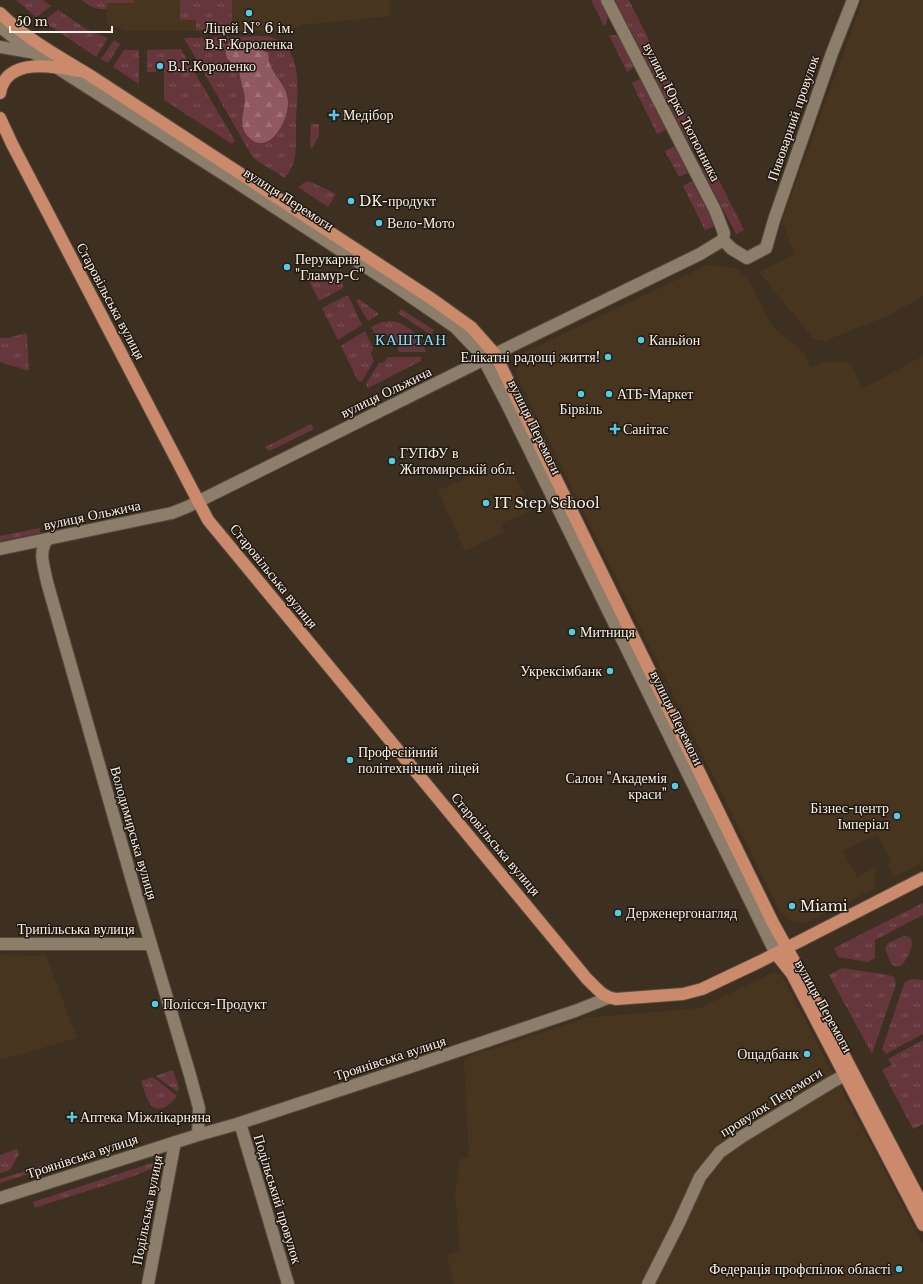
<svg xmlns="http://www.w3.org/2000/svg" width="923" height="1284" font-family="'Libre Baskerville',serif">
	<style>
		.built { fill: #483520 }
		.grass { fill: url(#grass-tufts) }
		.forest { fill: url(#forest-firs) }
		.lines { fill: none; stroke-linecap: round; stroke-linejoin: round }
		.minor-casing { stroke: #574c3d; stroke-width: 14 }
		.major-casing { stroke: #574c3d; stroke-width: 14 }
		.minor { stroke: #8d7d6b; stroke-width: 12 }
		.major { stroke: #cb8a6c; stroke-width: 12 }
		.poi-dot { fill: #58c9e3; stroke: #201912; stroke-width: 1.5 }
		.labels { text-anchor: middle; stroke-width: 3; stroke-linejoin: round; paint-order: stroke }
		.poi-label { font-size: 14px; fill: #f9f0e6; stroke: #201912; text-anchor: start }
		.street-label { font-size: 14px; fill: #f9f0e6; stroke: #201912 }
		.neighbourhood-label { font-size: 15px; letter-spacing: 1px; fill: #81e5fe; stroke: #201912 }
	</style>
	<defs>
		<pattern id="grass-tufts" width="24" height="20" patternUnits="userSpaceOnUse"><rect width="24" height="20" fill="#65363c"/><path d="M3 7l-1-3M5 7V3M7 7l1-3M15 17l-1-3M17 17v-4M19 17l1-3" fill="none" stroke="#7c5358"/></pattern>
		<pattern id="forest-firs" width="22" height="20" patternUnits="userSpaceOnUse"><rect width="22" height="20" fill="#905960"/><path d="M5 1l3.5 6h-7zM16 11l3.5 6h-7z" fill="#a07177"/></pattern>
	</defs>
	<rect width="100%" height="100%" fill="#3e3020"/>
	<path class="built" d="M 82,0 L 390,0 L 390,16 L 302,25 L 287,31 L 127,31 L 107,24 L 107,10 L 90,6 Z
		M 863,0 L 923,0 L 923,296 L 888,316 L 824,341 L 813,338 L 759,272 L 794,254 L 782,220 Z
		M 708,265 L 731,268 L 740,271 L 749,280 L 772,326 L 804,353 L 810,368 L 828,362 L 848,362 L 851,364 L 862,389 L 923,356 L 923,863 L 898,875 L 893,875 L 887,865 L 892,862 L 877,834 L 843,851 L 857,877 L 875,868 L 875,888 L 809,921 L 801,923 L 792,921 L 786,918 L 780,912 L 516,374 L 517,364 L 521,355 L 525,352 Z
		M 507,459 L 532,510 L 501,524 L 504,532 L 465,551 L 438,491 Z
		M 0,955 L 46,956 L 77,1038 L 0,1060 Z
		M 777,972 L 782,976 L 923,1244 L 923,1284 L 454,1284 L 447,1255 L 460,1251 L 455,1196 L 460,1159 L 469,1157 L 464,1060 L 467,1057 L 585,1018 L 700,1008 L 772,973 Z"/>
	<path class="grass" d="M 16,0 L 43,0 L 51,6 L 36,17 Z
		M 82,0 L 134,0 L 134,3 L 107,3 L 107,9 C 97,10 90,7 82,0 Z
		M 180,0 L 232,0 L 232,30 L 196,30 L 196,20 L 180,20 Z
		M 591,0 L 600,0 C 604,9 612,17 604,26 Z
		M 615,0 L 629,0 L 702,146 L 696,149 L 691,147 Z
		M 58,10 L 86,29 L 108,38 L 96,57 L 43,21 Z
		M 609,35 L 615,35 L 620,38 L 634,67 L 627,72 Z
		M 266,36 C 304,42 298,90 296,119 C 296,130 297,155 293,164 C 291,169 288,174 285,178 L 256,160 L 252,156 L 184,38 Z
		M 114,40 L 120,44 L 108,63 L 101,59 Z
		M 181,49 L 235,141 L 232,144 L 164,100 L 164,62 L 156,62 L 156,72 L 147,72 L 147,50 Z
		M 124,50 L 139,50 L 139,84 L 113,67 Z
		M 640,79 L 666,130 L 657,134 L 632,83 Z
		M 311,124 L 319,124 L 319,136 L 312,148 L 310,147 Z
		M 675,146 L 688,173 L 679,177 L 665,151 Z
		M 708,158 L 744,230 L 736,234 L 702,169 L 703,161 Z
		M 309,181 L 336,194 L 328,207 L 298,187 L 305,182 Z
		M 692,181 L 715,226 L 705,230 L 683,186 Z
		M 331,272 L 337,274 L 343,284 L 343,288 L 319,301 L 309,281 L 324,273 Z
		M 348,295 L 362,325 L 338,340 L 322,308 Z
		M 359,299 L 379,314 L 368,321 L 356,301 Z
		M 401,309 L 434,330 L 431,335 L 398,313 Z
		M 391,321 C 407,323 422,337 426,352 L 399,352 C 398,340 387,330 376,336 L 371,327 L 382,322 Z
		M 365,331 L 373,348 L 371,354 L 374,361 L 362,381 L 358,381 L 341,346 Z
		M 27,333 L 29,371 L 0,362 L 0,338 L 7,338 Z
		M 388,357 L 421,357 L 421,361 L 368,388 L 366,384 L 379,363 L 384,362 Z
		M 311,424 L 314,429 L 269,451 L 265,447 Z
		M 40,528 L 40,533 L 0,541 L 0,536 Z
		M 923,903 L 923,915 L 875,940 L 875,958 L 868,962 L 838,957 L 834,948 Z
		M 904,936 L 910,937 C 916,945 907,957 903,964 L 900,966 L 895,966 L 891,964 L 885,948 L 888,943 Z
		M 842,968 L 888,975 L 894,977 L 896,983 L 895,987 L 872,1054 L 829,975 Z
		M 911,979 L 923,980 L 923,1034 L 886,1054 L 882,1049 L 904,984 L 905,982 Z
		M 923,1040 L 923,1124 L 913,1129 L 882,1070 L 892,1065 L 888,1059 Z
		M 173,1070 L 179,1088 L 178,1092 L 155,1076 Z
		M 153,1077 L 177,1096 C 171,1105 157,1116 149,1102 C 145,1096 144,1088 141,1081 Z
		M 17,1149 L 19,1154 L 10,1170 L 0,1173 L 0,1155 Z
		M 85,1152 L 81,1157 L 0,1183 L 0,1179 Z
		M 158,1161 L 162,1162 L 164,1164 L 131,1177 L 43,1205 L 35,1208 L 33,1202 Z"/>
	<path class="forest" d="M 234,40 L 250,44 L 268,53 C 269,57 268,61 270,65 C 276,79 288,87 288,103 C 288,118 274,149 255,142 C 252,140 248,137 246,134 C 239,125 244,111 245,101 C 245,93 242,85 240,77 C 240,74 239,71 238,69 C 235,64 230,62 227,58 C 224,50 227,43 234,40 Z"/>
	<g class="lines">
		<defs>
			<path id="minor" d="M 607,0 L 715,210 L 724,233 L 723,240
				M 0,27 L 34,53 L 236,182 L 392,284 L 455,327 L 477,350 L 484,360 L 508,406 L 776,954
				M 0,47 L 30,52
				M 723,240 L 732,249 L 747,258 L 766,248 L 774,220 L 832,53 L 853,0
				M 47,540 C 38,552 44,567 47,582 L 133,884 L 190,1075 L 199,1108 L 198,1135
				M 0,549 L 172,513 L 187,507 L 495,354 L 700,254 L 723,240
				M 0,944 L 151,944
				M 240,1123 L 288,1284
				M 0,1198 L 198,1135 L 237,1124 L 410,1067 L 575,1011 L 608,998
				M 148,1284 L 175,1142
				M 648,1284 L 678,1225 L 700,1177 L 720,1152 L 743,1136 L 832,1082 L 845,1075"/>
			<path id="major" d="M 0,13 C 27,40 62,58 94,78 L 432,299 L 471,327 L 495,354 L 772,921 L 805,981 L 923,1206
				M 0,93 C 6,57 53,66 79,71
				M 0,118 L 12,144 L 208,520 L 587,979 C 597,988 602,997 616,999 L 683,994 L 702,989 L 761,961 L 923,878
				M 776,954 L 792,974 L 923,1225"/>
		</defs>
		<use href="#minor" class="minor-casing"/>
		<use href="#major" class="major-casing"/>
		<use href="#minor" class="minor"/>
		<use href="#major" class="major"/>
	</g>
	<g class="poi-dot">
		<circle cx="249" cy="13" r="4"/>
		<circle cx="160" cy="66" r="4"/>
		<path d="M332 109h4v4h4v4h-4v4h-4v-4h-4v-4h4z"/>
		<circle cx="351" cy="201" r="4"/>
		<circle cx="379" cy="223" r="4"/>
		<circle cx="287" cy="267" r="4"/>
		<circle cx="641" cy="340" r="4"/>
		<circle cx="608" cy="357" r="4"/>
		<circle cx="581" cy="394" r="4"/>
		<circle cx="609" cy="394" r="4"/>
		<path d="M613 423h4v4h4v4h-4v4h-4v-4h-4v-4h4z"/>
		<circle cx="392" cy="461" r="4"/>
		<circle cx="486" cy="503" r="4"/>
		<circle cx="572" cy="632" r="4"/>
		<circle cx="610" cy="671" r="4"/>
		<circle cx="350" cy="760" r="4"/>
		<circle cx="675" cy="786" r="4"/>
		<circle cx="897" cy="816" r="4"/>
		<circle cx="792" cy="906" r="4"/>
		<circle cx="618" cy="913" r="4"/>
		<circle cx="155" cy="1004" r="4"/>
		<circle cx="807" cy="1054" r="4"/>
		<path d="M70 1111h4v4h4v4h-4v4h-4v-4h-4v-4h4z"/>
		<circle cx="899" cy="1269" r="4"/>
	</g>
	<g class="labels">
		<g class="poi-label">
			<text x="249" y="33" text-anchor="middle">Ліцей № 6 ім.<tspan x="249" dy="16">В.Г.Короленка</tspan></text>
			<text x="168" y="71">В.Г.Короленко</text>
			<text x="343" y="120">Медібор</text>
			<text x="359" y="206">DK-продукт</text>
			<text x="387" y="228">Вело-Мото</text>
			<text x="295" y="264">Перукарня<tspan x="295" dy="16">"Гламур-С"</tspan></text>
			<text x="649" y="345">Каньйон</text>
			<text x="600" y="362" text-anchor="end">Елікатні радощі життя!</text>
			<text x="617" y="399">АТБ-Маркет</text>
			<text x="581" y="414" text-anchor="middle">Бірвіль</text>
			<text x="623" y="434">Санітас</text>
			<text x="400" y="458">ГУПФУ в<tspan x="400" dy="16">Житомирській обл.</tspan></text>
			<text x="494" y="508">IT Step School</text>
			<text x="580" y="637">Митниця</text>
			<text x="602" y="676" text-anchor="end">Укрексімбанк</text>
			<text x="358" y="757">Професійний<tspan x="358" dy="16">політехнічний ліцей</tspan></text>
			<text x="667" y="783" text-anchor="end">Салон "Академія<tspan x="667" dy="16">краси"</tspan></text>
			<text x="889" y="813" text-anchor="end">Бізнес-центр<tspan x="889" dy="16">Імперіал</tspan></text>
			<text x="800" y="911">Miami</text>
			<text x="626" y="918">Держенергонагляд</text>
			<text x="163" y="1009">Полісся-Продукт</text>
			<text x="799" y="1059" text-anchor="end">Ощадбанк</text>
			<text x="80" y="1122">Аптека Міжлікарняна</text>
			<text x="891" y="1274" text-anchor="end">Федерація профспілок області</text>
		</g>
		<g class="street-label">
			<text transform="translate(682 112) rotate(63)" y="5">вулиця Юрка Тютюнника</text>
			<text transform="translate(793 118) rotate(-71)" y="5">Пивоварний провулок</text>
			<text transform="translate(289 199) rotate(33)" y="5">вулиця Перемоги</text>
			<text transform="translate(111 301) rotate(62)" y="5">Старовільська вулиця</text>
			<text transform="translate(386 392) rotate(-26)" y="5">вулиця Ольжича</text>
			<text transform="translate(535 427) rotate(64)" y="5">вулиця Перемоги</text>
			<text transform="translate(92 515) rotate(-12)" y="5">вулиця Ольжича</text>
			<text transform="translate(274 576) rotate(51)" y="5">Старовільська вулиця</text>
			<text transform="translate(677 718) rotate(64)" y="5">вулиця Перемоги</text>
			<text transform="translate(134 833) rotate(74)" y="5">Володимирська вулиця</text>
			<text transform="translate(496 844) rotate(50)" y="5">Старовільська вулиця</text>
			<text x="76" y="934">Трипільська вулиця</text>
			<text transform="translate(824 1006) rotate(61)" y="5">вулиця Перемоги</text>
			<text transform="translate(390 1058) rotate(-18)" y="5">Троянівська вулиця</text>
			<text transform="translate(771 1102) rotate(-32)" y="5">провулок Перемоги</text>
			<text transform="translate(82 1156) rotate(-18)" y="5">Троянівська вулиця</text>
			<text transform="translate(278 1199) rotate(73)" y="5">Подільський провулок</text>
			<text transform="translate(147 1210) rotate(-79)" y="5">Подільська вулиця</text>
		</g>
		<g class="neighbourhood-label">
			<text x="411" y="345">КАШТАН</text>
		</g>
	</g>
	<path d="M10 26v6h102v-6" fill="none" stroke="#f9f0e6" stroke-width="2"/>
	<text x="16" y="26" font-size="12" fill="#f9f0e6" stroke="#201912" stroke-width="3" paint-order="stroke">50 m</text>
</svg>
